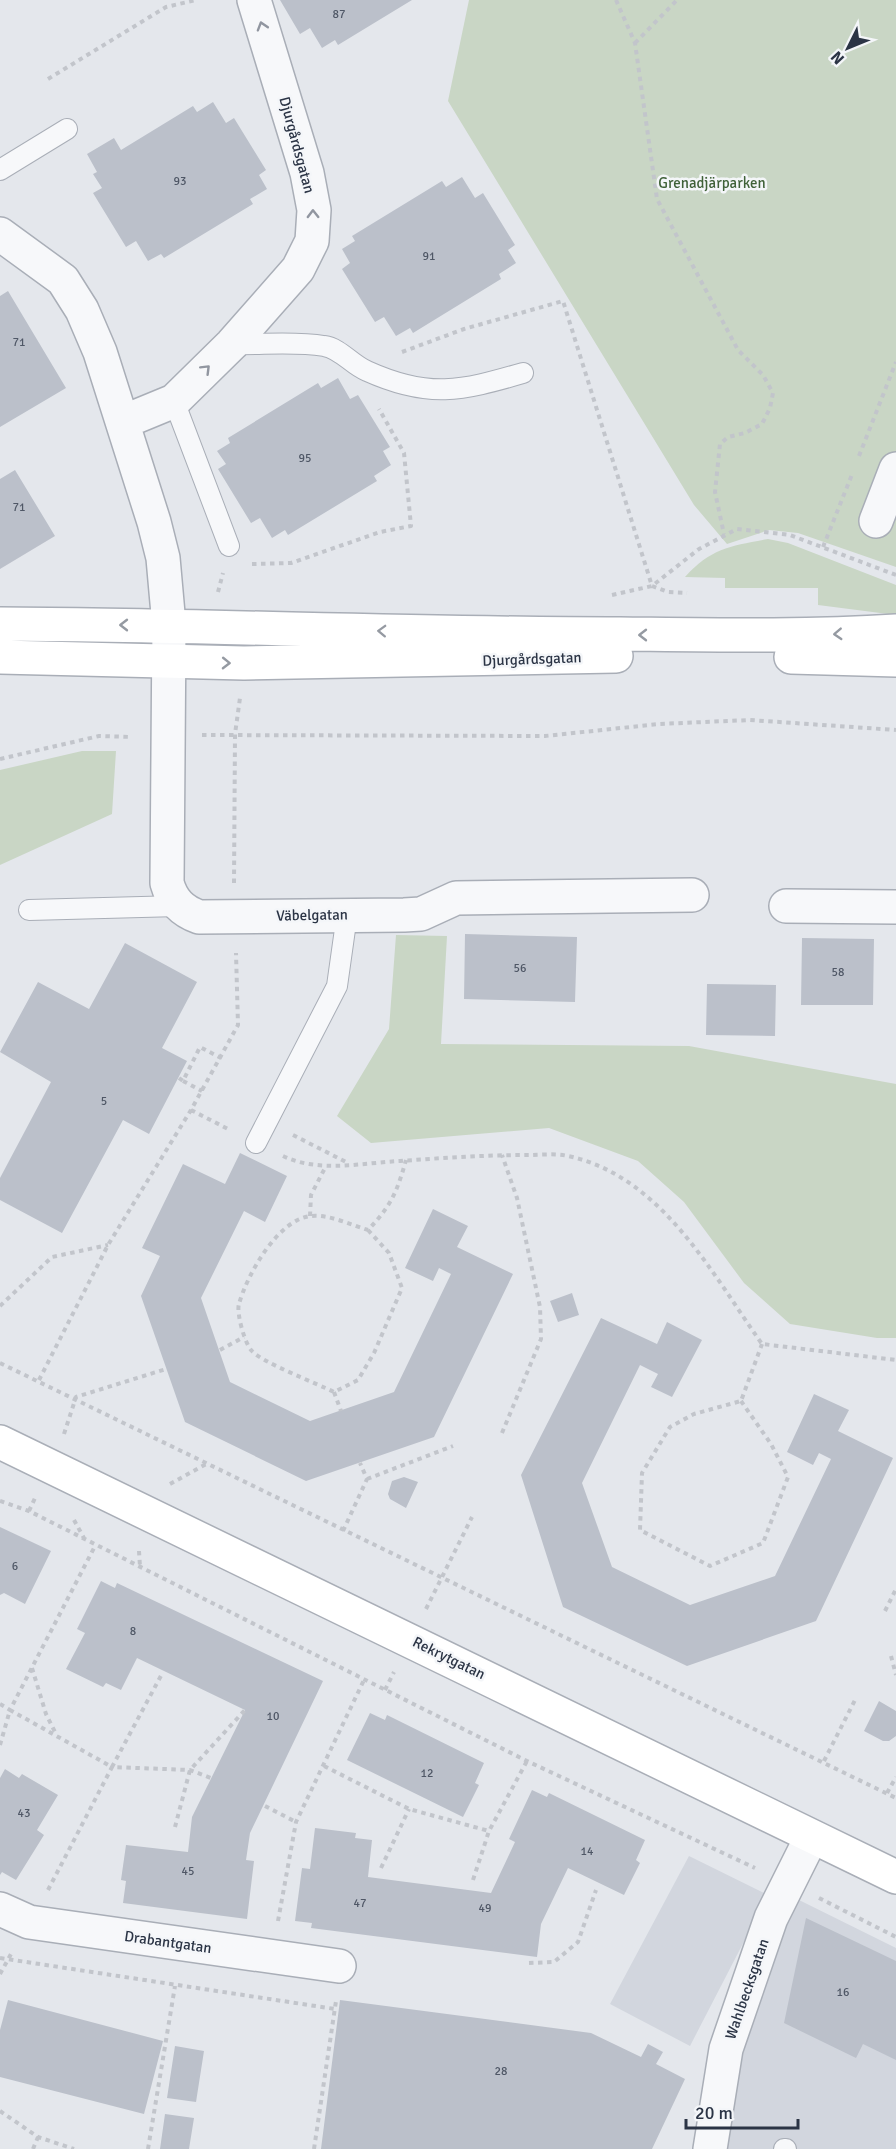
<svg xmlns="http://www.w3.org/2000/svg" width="896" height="2149" font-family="Signika,sans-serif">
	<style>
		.built { fill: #d2d6de }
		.green { fill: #c9d6c5 }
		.building { fill: #bbc0ca }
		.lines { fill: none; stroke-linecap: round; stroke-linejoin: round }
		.lane-casing { stroke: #a9aeb7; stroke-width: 22 }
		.street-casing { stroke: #a9aeb7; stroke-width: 36 }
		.secondary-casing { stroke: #a9aeb7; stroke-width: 36 }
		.path { stroke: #c2c5cb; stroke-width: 4; stroke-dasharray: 4.5 4.5; stroke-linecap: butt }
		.lane { stroke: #f7f8fa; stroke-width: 20 }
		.street { stroke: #f7f8fa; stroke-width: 33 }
		.secondary { stroke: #fff; stroke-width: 33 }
		.oneway { stroke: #9196a0 }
		.oneway2 { stroke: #959aa2 }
		.labels { text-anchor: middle; stroke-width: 5; stroke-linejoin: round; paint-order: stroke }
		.number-label { font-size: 12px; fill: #4f5766 }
		.street-label { font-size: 15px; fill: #2b3445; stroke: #f4f6f9 }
		.park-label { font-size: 15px; fill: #3f6138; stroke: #f4f6f9 }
	</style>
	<rect width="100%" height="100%" fill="#e4e7ec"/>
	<path class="built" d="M 689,1856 L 768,1895 L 690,2046 L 610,2004 Z
		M 797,1899 L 896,1948 L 896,2149 L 727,2149 L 747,2021 Z"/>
	<path class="green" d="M 469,0 L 896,0 L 896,567 L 798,533 L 769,530 L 727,544 L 694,505 L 448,101 Z
		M 768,539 L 788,543 L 896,585 L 896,615 L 818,605 L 818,588 L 725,588 L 725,578 L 685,577 C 711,548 731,546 768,539 Z
		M 82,751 L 116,751 L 112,814 L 0,865 L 0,770 Z
		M 396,935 L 447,936 L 441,1044 L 689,1046 L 896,1084 L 896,1338 L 877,1338 L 790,1324 L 744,1283 L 684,1202 L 638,1161 L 549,1128 L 371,1143 L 337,1116 L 389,1029 Z"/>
	<path class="building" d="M 280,0 L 412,0 L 338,45 L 335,40 L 322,48 L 310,28 L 300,34 Z
		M 213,102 L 226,123 L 234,118 L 266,170 L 259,175 L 267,189 L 250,199 L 253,204 L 164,258 L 161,254 L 148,261 L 136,241 L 126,247 L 93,193 L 102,188 L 93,174 L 97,172 L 87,154 L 114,138 L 121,150 L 193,106 L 197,112 Z
		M 462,177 L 475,198 L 483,193 L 515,245 L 508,250 L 516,263 L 499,274 L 501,279 L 413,333 L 410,328 L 396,336 L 384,317 L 375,322 L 342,269 L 350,263 L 342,249 L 355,241 L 352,236 L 442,181 L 446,187 Z
		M 8,291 L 66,388 L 0,427 L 0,296 Z
		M 338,378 L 350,399 L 358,395 L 390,447 L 383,451 L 391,465 L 374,476 L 377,481 L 288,535 L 285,530 L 272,538 L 260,518 L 251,523 L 218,469 L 226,464 L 217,451 L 230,443 L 228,438 L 318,383 L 321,388 Z
		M 15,470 L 55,536 L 0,569 L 0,479 Z
		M 465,934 L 577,937 L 575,1002 L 464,999 Z
		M 802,938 L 874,939 L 873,1005 L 801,1005 Z
		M 125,943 L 197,982 L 162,1048 L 187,1061 L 149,1134 L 123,1120 L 62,1233 L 0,1200 L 0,1178 L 51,1082 L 0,1052 L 38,982 L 89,1009 Z
		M 707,984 L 776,985 L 775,1036 L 706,1035 Z
		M 240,1153 L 287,1176 L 265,1222 L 244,1211 L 201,1298 L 230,1382 L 310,1421 L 394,1392 L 451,1274 L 439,1268 L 433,1281 L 405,1268 L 433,1209 L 468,1226 L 457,1247 L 513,1274 L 434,1437 L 306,1481 L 185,1422 L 141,1296 L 160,1256 L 142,1248 L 183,1164 L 225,1184 Z
		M 572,1293 L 579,1315 L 558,1322 L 550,1301 Z
		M 601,1318 L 657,1344 L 667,1322 L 702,1340 L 672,1397 L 651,1387 L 658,1374 L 640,1365 L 582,1483 L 612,1567 L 690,1605 L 775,1576 L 831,1459 L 819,1453 L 813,1465 L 787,1452 L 814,1394 L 849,1410 L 838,1431 L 893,1458 L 816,1621 L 687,1666 L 563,1607 L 521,1475 Z
		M 404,1477 L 418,1482 L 406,1508 L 390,1499 L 388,1494 L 392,1481 Z
		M 0,1527 L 51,1551 L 25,1604 L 4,1593 L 0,1595 Z
		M 101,1581 L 115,1588 L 117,1583 L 323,1681 L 250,1833 L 246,1860 L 254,1861 L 247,1919 L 123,1903 L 126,1881 L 121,1880 L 126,1845 L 188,1852 L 192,1817 L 245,1710 L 137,1658 L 121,1690 L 106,1683 L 103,1687 L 66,1669 L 85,1633 L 77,1629 Z
		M 879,1701 L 896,1711 L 896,1736 L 889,1741 L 883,1741 L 864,1731 Z
		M 370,1713 L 385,1720 L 387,1715 L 484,1763 L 475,1783 L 479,1785 L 463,1817 L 347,1760 Z
		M 5,1769 L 19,1778 L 22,1774 L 58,1795 L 37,1830 L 44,1835 L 16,1880 L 2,1872 L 0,1875 L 0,1778 Z
		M 532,1790 L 547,1797 L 549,1793 L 645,1840 L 636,1860 L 640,1863 L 624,1895 L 568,1868 L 541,1924 L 537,1957 L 311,1928 L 312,1923 L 295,1921 L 302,1868 L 310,1869 L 315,1828 L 356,1833 L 355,1838 L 372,1840 L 368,1877 L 491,1893 L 515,1842 L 509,1839 Z
		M 806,1918 L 896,1961 L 896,2060 L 863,2044 L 856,2058 L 784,2023 Z
		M 8,2000 L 163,2041 L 144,2114 L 0,2077 L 0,2030 Z
		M 340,2000 L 591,2033 L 641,2057 L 648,2044 L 663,2052 L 656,2064 L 685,2079 L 652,2149 L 321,2149 Z
		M 175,2046 L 204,2051 L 196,2102 L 167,2098 Z
		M 165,2114 L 194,2118 L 189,2149 L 160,2149 Z"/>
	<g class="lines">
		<defs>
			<path id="lane" d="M 0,170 L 67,129
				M 232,344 C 261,345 294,341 324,346 C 340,348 352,365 367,371 C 429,399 461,391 523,373
				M 174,401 L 229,546
				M 29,910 L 179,906
				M 256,1143 L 337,986 L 347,915
				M 784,2149 L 786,2149"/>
			<path id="street" d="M 0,234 L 63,280 L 82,310 L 100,352 L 154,522 L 163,558 L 169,625 L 167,883 C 172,901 182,911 199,917 L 404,915 L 421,914 L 456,898 L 692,895
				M 123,422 L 174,401 L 232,344 L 298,269 L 312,241 L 314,210 L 307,173 L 254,0
				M 876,521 L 896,469
				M 786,906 L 896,907
				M 0,1909 L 29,1922 L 339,1966
				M 710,2149 L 726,2049 L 771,1918 L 811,1838"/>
			<path id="secondary" d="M 0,624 C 207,625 413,634 620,634 C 712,635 804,637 896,631
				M 0,657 L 244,663 L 616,656
				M 791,657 L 896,660
				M 0,1442 L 896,1877"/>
		</defs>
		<use href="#lane" class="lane-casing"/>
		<use href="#street" class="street-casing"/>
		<use href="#secondary" class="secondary-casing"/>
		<path class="path" d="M 616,0 L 635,43 L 657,199 L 738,350 L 763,375 L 773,393 L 770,408 L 762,424 L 745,433 L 728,437 L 720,444 L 715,492 L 724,534
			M 635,43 L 677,0
			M 48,79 L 166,7 L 196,0
			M 402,352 L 464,329 L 563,301 L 652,586
			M 859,456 L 896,362
			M 823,547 L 853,472
			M 252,564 L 291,563 L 380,532 L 411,526 L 404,453 L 379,409
			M 652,586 L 668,592 L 687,593
			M 218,592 L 223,573
			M 612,595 L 652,586 L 699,549 L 737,529 L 790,535 L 896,575
			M 202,735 L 545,736 L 659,724 L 750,720 L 896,730
			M 0,759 L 99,736 L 132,737
			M 234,883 L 235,734 L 240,698
			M 179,1078 L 183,1081 L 200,1047 L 221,1058
			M 183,1081 L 202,1091
			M 191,1110 L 230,1130
			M 293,1135 L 348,1163
			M 283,1156 C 318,1173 362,1163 400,1161 C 442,1158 485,1155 527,1155 C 540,1155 555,1153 568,1156 C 661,1176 711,1272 762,1344 L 896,1360
			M 310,1216 L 311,1195 L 326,1166
			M 368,1230 L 389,1253 L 402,1288 L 374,1353 L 358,1380 L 334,1392 C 318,1384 261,1362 252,1351 C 245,1345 236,1312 239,1304 C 247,1275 278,1219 311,1216 C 329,1214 351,1225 368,1230 C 391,1206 397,1192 406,1160
			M 0,1306 L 52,1257 L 108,1245
			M 220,1350 L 244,1337
			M 0,1363 L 896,1798
			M 39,1380 L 108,1245 L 191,1110 L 238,1025 L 236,953
			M 334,1392 L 341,1411
			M 741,1401 L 771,1444 L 788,1477 L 763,1543 L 710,1566 L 640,1530 L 642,1473 L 670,1427 L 694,1414 L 741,1401 L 762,1344
			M 502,1433 L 541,1339 L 540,1307 L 517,1198 L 502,1155
			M 64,1434 L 76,1397 L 166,1369
			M 367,1479 L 453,1446
			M 170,1484 L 208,1463
			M 0,1501 L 29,1511 L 527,1761 L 755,1868
			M 29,1511 L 35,1498
			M 74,1520 L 85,1540
			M 343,1531 L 367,1479 L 360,1463
			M 139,1551 L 140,1567
			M 426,1609 L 472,1517
			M 885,1611 L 896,1589
			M 891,1656 L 896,1675
			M 32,1668 L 46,1714 L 56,1734
			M 385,1690 L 394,1672
			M 0,1704 L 10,1710 L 95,1546
			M 0,1745 L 10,1710 L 112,1767 L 163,1672
			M 824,1761 L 855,1700
			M 324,1766 L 409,1809 L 489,1831
			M 887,1793 L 896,1777
			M 265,1806 L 296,1822
			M 175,1827 L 190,1770 L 245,1710
			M 381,1868 L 409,1809
			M 473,1880 L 489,1831 L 527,1761
			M 48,1890 L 112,1767 L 190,1770 L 211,1778
			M 819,1898 L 896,1937
			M 278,1921 L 296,1822 L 364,1680
			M 0,1958 L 335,2009
			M 529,1963 L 554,1962 L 578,1942 L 596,1890
			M 0,1974 L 11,1954
			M 0,2111 L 38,2137 L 74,2149
			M 33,2149 L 38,2137
			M 148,2149 L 175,1986
			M 314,2149 L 336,2001"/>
		<use href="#lane" class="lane"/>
		<use href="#street" class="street"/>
		<use href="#secondary" class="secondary"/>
	</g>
	<defs><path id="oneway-chevron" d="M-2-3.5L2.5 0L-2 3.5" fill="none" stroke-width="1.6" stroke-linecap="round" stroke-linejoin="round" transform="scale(1.5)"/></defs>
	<g class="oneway">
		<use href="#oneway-chevron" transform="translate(262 26) rotate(-107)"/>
		<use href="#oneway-chevron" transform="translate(313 214) rotate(-91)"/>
		<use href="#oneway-chevron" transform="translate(206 369) rotate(-45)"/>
	</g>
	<g class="oneway2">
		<use href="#oneway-chevron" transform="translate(124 625) rotate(-180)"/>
		<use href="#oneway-chevron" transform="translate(382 631) rotate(-178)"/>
		<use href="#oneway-chevron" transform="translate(838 634) rotate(177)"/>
		<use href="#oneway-chevron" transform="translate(643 635) rotate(-180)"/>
		<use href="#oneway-chevron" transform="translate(226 663) rotate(1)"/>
	</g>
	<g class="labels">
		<g class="number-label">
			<text x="339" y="18">87</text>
			<text x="180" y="185">93</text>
			<text x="429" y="260">91</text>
			<text x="19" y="346">71</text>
			<text x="305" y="462">95</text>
			<text x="19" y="511">71</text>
			<text x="520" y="972">56</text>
			<text x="838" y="976">58</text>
			<text x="104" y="1105">5</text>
			<text x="15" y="1570">6</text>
			<text x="133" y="1635">8</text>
			<text x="273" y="1720">10</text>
			<text x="427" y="1777">12</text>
			<text x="24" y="1817">43</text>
			<text x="587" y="1855">14</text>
			<text x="188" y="1875">45</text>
			<text x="360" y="1907">47</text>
			<text x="485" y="1912">49</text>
			<text x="843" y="1996">16</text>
			<text x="501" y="2075">28</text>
		</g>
		<g class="street-label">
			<text transform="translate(297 145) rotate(75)" y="5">Djurgårdsgatan</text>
			<text transform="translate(532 659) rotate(-2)" y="5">Djurgårdsgatan</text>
			<text transform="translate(312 915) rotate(-1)" y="5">Väbelgatan</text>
			<text transform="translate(449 1658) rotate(26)" y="5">Rekrytgatan</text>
			<text transform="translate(168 1942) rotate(8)" y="5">Drabantgatan</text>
			<text transform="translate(747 1989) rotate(-71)" y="5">Wahlbecksgatan</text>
		</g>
		<g class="park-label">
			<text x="712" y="188">Grenadjärparken</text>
		</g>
	</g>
	<g transform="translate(848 48) rotate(227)" stroke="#f4f6f9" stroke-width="4.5" paint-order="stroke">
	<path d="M0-4.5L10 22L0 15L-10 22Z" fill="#2b3445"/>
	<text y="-9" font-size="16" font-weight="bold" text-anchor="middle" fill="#2b3445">N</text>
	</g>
	<path d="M686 2119v9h112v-9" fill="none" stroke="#2b3445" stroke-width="3"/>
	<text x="695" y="2119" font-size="18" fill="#2b3445" stroke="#f4f6f9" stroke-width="4.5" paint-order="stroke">20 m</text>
</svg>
